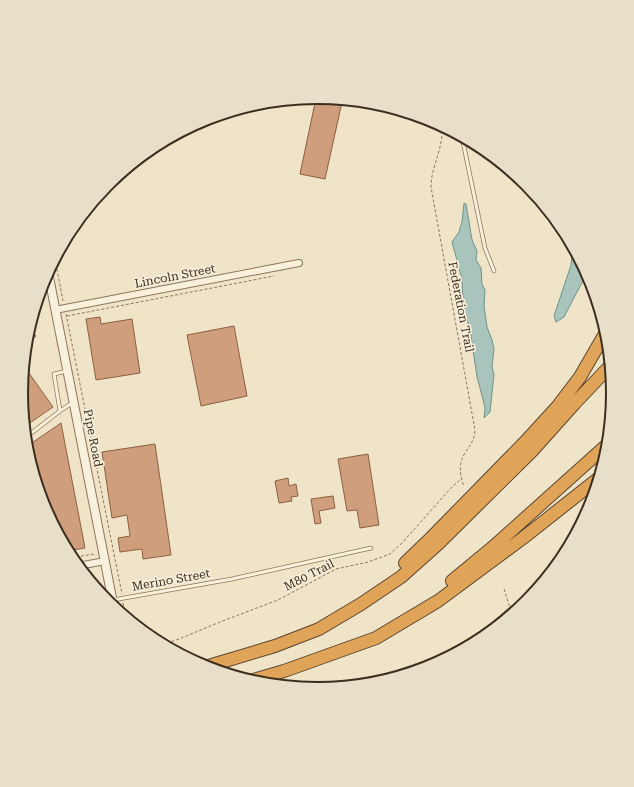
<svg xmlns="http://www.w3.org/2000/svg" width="634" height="787" font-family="'Roboto Serif',serif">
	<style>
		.water { fill: #a9c4bc; stroke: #6f938a }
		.building { fill: #cf9f7d; stroke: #8d5f41 }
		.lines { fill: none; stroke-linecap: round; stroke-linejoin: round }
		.service-casing { stroke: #8d765c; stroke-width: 4.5 }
		.minor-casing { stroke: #8d765c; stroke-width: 8 }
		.tertiary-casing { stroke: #8d765c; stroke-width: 10 }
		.motorway-casing { stroke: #5b4430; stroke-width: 14 }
		.path { stroke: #8d765c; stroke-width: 1; stroke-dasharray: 3 2; stroke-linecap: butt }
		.service { stroke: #faf1dc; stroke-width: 3 }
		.minor { stroke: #faf1dc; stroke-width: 6 }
		.tertiary { stroke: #faf1dc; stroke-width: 8 }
		.motorway { stroke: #e0a458; stroke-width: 12 }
		.labels { text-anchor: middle; stroke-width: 3.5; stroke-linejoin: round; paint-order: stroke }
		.street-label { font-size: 12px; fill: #3d2e20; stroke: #f7eed8 }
		.rim { fill: none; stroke: #3d2e20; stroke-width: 2 }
	</style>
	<rect width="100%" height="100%" fill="#f0e4c8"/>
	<path class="water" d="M 464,203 L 466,204 L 472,240 L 477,251 L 476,260 L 481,268 L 482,284 L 485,290 L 484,306 L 487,327 L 492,340 L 494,349 L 492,367 L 494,374 L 490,412 L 484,418 L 485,409 L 484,403 L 477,377 L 471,336 L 463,302 L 462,279 L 452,242 L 459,232 L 462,222 Z
		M 573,248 L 587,273 L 564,317 L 556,322 L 554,316 L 571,265 Z"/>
	<path class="building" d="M 316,98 L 342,102 L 325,179 L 300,174 Z
		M 100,317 L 101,324 L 132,319 L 140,373 L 96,380 L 86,319 Z
		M 234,326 L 247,396 L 201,406 L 187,335 Z
		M 29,328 L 36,336 L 26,345 L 27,336 Z
		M 24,366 L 53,407 L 24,427 L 21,393 Z
		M 61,423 L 85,548 L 67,551 L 43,507 L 26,447 Z
		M 155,444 L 171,555 L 143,559 L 142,549 L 120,552 L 118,538 L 130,536 L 127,515 L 112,518 L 102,452 Z
		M 368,454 L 379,525 L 360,528 L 357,510 L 347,511 L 338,459 Z
		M 288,478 L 289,486 L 296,484 L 298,496 L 291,497 L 292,501 L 279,503 L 275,481 Z
		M 333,496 L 335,508 L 319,511 L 321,523 L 315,524 L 311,499 Z"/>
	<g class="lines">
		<defs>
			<path id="service" d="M 462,137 L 485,248 L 494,271
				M 60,411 L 72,403
				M 25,438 L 60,411 L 54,374 L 67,371
				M 113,600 L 232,579 L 371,548"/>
			<path id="minor" d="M 55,310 L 299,263
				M 78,566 L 105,561"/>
			<path id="tertiary" d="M 48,272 L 114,608"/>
			<path id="motorway" d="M 405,563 L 432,537 L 526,441 L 558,406 L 580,377 L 606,332
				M 452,581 L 492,548 L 608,444
				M 205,667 L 275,646 L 319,629 L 361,604 L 401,577 L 438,544 L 532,451 L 574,404 L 610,366
				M 250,681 L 284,671 L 376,638 L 438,601 L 523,538 L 599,478"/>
		</defs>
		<use href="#service" class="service-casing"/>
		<use href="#minor" class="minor-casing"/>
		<use href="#tertiary" class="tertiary-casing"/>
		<use href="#motorway" class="motorway-casing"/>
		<path class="path" d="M 442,126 C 444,148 431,166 431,187 L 475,430 C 475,440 470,445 465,453 C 458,464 460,475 464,487
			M 55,259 L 63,301
			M 66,314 L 122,594
			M 67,316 L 274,276
			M 71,558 L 94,554 L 94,556
			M 504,589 L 512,614
			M 123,603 L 126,618
			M 162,645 L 179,639 L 220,622 L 278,600 L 336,569 L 368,562 L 390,554 L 402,543 L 451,488 L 461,479
			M 464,649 L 504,612 L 544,582"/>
		<use href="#service" class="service"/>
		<use href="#minor" class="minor"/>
		<use href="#tertiary" class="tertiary"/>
		<use href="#motorway" class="motorway"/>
	</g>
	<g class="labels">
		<g class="street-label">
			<text transform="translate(175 276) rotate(-11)" y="4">Lincoln Street</text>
			<text transform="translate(461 307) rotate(79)" y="4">Federation Trail</text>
			<text transform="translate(93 438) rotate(79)" y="4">Pipe Road</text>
			<text transform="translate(309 575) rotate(-27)" y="4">M80 Trail</text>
			<text transform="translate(171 580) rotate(-10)" y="4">Merino Street</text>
		</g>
	</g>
	<path d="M0 0H634V787H0ZM28 393a289 289 0 1 1 578 0a289 289 0 1 1-578 0Z" fill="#e8dfc9" fill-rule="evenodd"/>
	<path class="rim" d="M28 393a289 289 0 1 1 578 0a289 289 0 1 1-578 0Z"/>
</svg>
